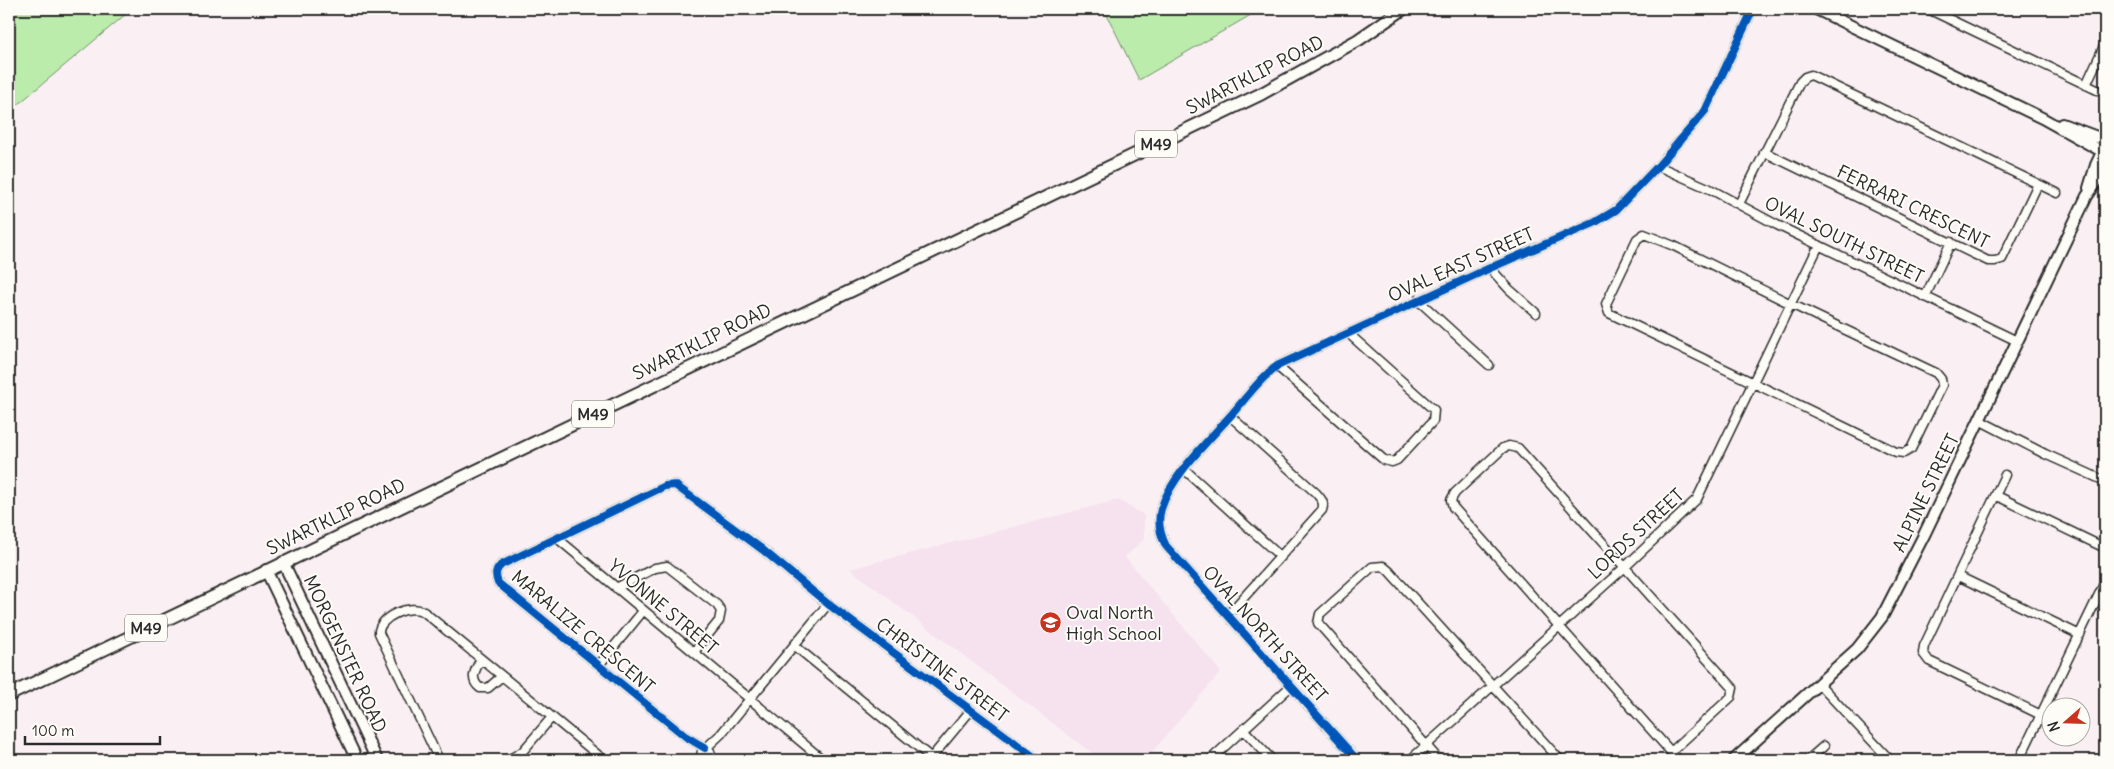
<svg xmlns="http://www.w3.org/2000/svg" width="2114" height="769" font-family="Delius,sans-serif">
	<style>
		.built { fill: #f6e1ee }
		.green { fill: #bbecac; stroke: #738c6c }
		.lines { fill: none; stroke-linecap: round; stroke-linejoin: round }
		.street-casing { stroke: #2b2b2b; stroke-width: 11 }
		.secondary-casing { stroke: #2b2b2b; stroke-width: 14 }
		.primary-casing { stroke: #2b2b2b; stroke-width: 15 }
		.street { stroke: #fdfcf7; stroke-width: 8 }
		.secondary { stroke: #fdfcf7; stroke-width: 10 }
		.primary { stroke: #fdfcf7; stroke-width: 11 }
		.cycleway-casing { stroke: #fdfcf7; stroke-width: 11 }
		.cycleway { stroke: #0057b8; stroke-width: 8 }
		.labels { text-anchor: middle; stroke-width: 4; stroke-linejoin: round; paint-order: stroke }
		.shield { fill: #fdfcf7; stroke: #6a6a68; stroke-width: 1 }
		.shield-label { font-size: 16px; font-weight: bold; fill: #2b2b2b }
		.street-label { font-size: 18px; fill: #2b2b2b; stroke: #fdfcf7 }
		.poi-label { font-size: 18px; fill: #2b2b2b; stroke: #fdfcf7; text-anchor: start }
	</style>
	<rect width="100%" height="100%" fill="#faf0f3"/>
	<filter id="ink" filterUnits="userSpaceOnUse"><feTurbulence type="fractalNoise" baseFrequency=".02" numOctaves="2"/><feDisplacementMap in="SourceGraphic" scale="10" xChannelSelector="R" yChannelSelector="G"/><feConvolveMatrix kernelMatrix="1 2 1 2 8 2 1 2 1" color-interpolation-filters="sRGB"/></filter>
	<g filter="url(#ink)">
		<path class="built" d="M 1118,500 L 1144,515 L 1144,539 L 1125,557 L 1221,672 L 1145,760 L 1101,760 L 850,569 Z"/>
		<path class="green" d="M 9,9 L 132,9 L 9,112 Z
			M 1104,9 L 1261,9 L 1139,80 Z"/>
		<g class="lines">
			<defs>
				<path id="street" d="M 1928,9 L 2097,90
					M 2086,85 L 2105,44
					M 1764,152 L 1988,261 L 1995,261 L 2002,259 L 2038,184
					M 1658,166 L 1710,189 L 1777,225 L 2017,341
					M 1739,204 L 1800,82 L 1805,77 L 1811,75 L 2057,193
					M 1644,234 L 1674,246 L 1791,304 L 1936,373 L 1941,379 L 1942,385 L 1911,449 L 1904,453 L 1896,452 L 1609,313 L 1606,304 L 1637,239 Z
					M 1490,268 L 1509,289 L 1536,313
					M 1925,297 L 1951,242
					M 1418,300 L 1489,365
					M 1277,366 L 1384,460 L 1392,462 L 1397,460 L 1433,421 L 1434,410 L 1348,333
					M 1979,420 L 2045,454 L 2105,481
					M 1184,469 L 1281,557
					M 2005,475 L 1924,646 L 1923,653 L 1929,661 L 2041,715
					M 1997,496 L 2105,548
					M 557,538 L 823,760
					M 1958,576 L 2080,635
					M 616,588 L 655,568 L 667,566 L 717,605 L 721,611 L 719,621 L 694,652
					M 1228,615 L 1322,510 C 1325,502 1321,499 1316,493 L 1230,416
					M 795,646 L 934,760
					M 481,659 C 475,670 469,679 480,688 L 488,688 L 501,677
					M 599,665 L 643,611
					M 1819,684 L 1890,760
					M 1244,730 L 1272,760
					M 705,748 L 685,736 L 498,583 C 495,575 495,571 501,565 L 665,486 L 675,485 L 763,550 L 828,604 L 1038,760
					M 706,748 L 721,734 L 828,604
					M701.5 753a4.5 4.5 0 1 1 9 0a4.5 4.5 0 1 1-9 0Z
					M 1671,752 L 1731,697 L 1733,688 L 1518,448 L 1509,446 L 1503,448 L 1455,493 L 1451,500 L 1453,507 L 1671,752 L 1679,760
					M 931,758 L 971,710
					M 439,760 L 379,633 C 378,617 411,603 424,612 L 552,717
					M 508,760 L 522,752 L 552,717 L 604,760
					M 1210,760 L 1291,686
					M 1357,760 L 1166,546 C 1160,534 1157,522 1161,509 C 1171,476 1209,440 1232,414 C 1246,398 1260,378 1277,366 L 1490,268 L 1594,223 L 1616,210 L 1658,166 L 1705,111 L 1753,9
					M 1410,760 L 1625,567 L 1697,499 L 1819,245
					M 1439,760 L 1318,623 L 1320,614 L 1372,567 L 1383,566 L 1389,571 L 1560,760
					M 1808,760 L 1824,746
					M 2019,760 L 2105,582"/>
				<path id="secondary" d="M 1816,9 L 2042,118 L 2105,153
					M 2062,124 L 2105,140
					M 2089,188 L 2096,165 L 2105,146
					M 283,562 L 377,760
					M 266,570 L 357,760
					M 1734,760 L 1857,649 L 1882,617 L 1924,535 L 2087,196 L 2105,170"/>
				<path id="primary" d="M 9,695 L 1261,94 L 1358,40 L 1403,9"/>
			</defs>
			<use href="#street" class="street-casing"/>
			<use href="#secondary" class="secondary-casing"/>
			<use href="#primary" class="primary-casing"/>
			<use href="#street" class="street"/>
			<use href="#secondary" class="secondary"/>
			<use href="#primary" class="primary"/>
			<defs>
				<path id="cycleway" d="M 705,748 L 685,736 L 498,583 C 495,575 495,571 501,565 L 665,486 L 675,485 L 763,550 L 828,604 L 1038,760
					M 1357,760 L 1166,546 C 1160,534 1157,522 1161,509 C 1171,476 1209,440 1232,414 C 1246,398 1260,378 1277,366 L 1490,268 L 1594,223 L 1616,210 L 1658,166 L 1705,111 L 1753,9"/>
			</defs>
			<use href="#cycleway" class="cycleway-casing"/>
			<use href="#cycleway" class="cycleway"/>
		</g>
	</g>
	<defs>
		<symbol id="school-disc" viewBox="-11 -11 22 22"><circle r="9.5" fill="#c8321e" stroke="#fdfcf7"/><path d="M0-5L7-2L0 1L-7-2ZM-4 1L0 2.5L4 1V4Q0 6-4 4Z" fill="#fff"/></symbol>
	</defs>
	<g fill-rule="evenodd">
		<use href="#school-disc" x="1038" y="610" width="25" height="25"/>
	</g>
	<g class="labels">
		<g class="shield">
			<rect x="1135" y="130.5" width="42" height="27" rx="4"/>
			<rect x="572" y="400.5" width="42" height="27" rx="4"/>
			<rect x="125" y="614.5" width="42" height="27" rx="4"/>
		</g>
		<g class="shield-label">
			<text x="1156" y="150">M49</text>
			<text x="593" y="420">M49</text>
			<text x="146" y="634">M49</text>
		</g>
		<g class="street-label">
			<text transform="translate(1255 75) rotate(-27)" y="6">SWARTKLIP ROAD</text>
			<text transform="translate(1913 207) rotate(26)" y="6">FERRARI CRESCENT</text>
			<text transform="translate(1844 240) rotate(26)" y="6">OVAL SOUTH STREET</text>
			<text transform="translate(1461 265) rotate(-24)" y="6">OVAL EAST STREET</text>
			<text transform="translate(702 342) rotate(-26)" y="6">SWARTKLIP ROAD</text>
			<text transform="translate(1926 493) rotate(-64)" y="6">ALPINE STREET</text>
			<text transform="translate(336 517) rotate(-26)" y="6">SWARTKLIP ROAD</text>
			<text transform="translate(1636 534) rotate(-43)" y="6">LORDS STREET</text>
			<text transform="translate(663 607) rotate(40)" y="6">YVONNE STREET</text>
			<text transform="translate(583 632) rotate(40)" y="6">MARALIZE CRESCENT</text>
			<text transform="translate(1265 634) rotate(48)" y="6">OVAL NORTH STREET</text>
			<text transform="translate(345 654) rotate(65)" y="6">MORGENSTER ROAD</text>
			<text transform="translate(942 670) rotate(37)" y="6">CHRISTINE STREET</text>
		</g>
		<g class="poi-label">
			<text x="1066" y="619">Oval North<tspan x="1066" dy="21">High School</tspan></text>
		</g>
	</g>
	<rect width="2114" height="769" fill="none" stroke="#fdfcf7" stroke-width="30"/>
	<rect x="15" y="15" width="2084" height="739" fill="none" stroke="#2b2b2b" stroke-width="2" filter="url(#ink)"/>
	<g transform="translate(2066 722) rotate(250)"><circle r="24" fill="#fdfcf7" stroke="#a9a8a5"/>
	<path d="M0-4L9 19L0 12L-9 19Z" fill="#c8321e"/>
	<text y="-8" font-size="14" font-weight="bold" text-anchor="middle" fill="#2b2b2b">N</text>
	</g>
	<path d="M25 736v8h135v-8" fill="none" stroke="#2b2b2b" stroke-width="2.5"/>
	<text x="32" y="736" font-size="15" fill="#2b2b2b" stroke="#fdfcf7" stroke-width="4" paint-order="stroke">100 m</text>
</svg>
